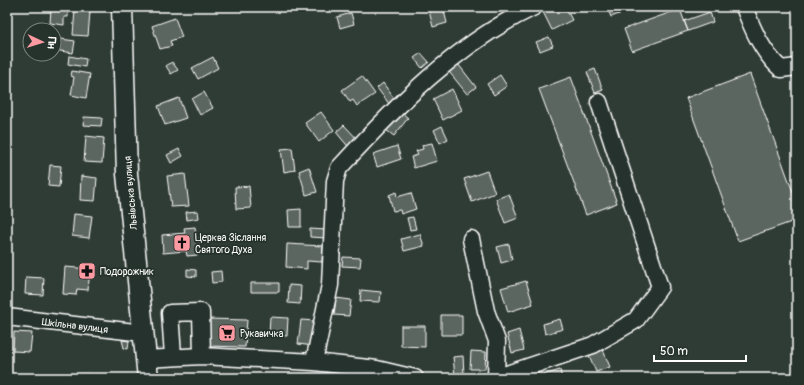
<svg xmlns="http://www.w3.org/2000/svg" width="804" height="385" font-family="Pangolin,sans-serif">
	<style>
		.building { fill: #5b6661; stroke: #fff }
		.lines { fill: none; stroke-linecap: round; stroke-linejoin: round }
		.minor-casing { stroke: #fff; stroke-width: 19 }
		.major-casing { stroke: #fff; stroke-width: 23 }
		.minor { stroke: #26332d; stroke-width: 16 }
		.major { stroke: #26332d; stroke-width: 20 }
		.labels { text-anchor: middle; stroke-width: 3.5; stroke-linejoin: round; paint-order: stroke }
		.street-label { font-size: 10px; fill: #fff; stroke: #26332d }
		.poi-label { font-size: 10px; fill: #fff; stroke: #26332d; text-anchor: start }
	</style>
	<rect width="100%" height="100%" fill="#2f3b35"/>
	<filter id="ink" filterUnits="userSpaceOnUse"><feTurbulence type="fractalNoise" baseFrequency=".025" numOctaves="2"/><feDisplacementMap in="SourceGraphic" scale="8" xChannelSelector="R" yChannelSelector="G"/><feConvolveMatrix kernelMatrix="1 2 1 2 8 2 1 2 1" color-interpolation-filters="sRGB"/></filter>
	<g filter="url(#ink)">
		<path class="building" d="M 443,7 L 447,23 L 433,27 L 429,11 Z
			M 547,7 L 565,7 L 572,20 L 552,30 L 542,10 Z
			M 607,7 L 625,7 L 627,11 L 611,17 Z
			M 51,9 L 68,10 L 68,17 L 64,17 L 64,25 L 50,23 Z
			M 680,9 L 688,31 L 632,51 L 624,29 Z
			M 75,10 L 90,12 L 88,36 L 73,35 Z
			M 710,12 L 713,22 L 688,31 L 684,21 Z
			M 351,13 L 354,24 L 340,28 L 337,17 Z
			M 175,18 L 182,37 L 170,41 L 172,46 L 160,49 L 152,26 Z
			M 549,37 L 553,46 L 540,51 L 536,42 Z
			M 54,38 L 75,41 L 73,53 L 54,50 Z
			M 421,53 L 429,62 L 422,68 L 414,58 Z
			M 69,56 L 86,59 L 85,67 L 68,64 Z
			M 213,57 L 218,68 L 198,79 L 192,68 Z
			M 455,60 L 476,87 L 467,94 L 446,68 Z
			M 172,62 L 178,70 L 171,74 L 166,66 Z
			M 595,69 L 603,90 L 595,93 L 587,72 Z
			M 72,71 L 90,74 L 86,98 L 71,95 L 74,77 L 71,76 Z
			M 750,74 L 797,203 L 797,220 L 738,241 L 686,98 Z
			M 500,75 L 507,86 L 494,95 L 487,84 Z
			M 362,76 L 375,94 L 357,106 L 353,100 L 350,102 L 342,90 Z
			M 571,77 L 617,203 L 586,215 L 539,89 Z
			M 383,83 L 396,101 L 390,105 L 377,88 Z
			M 452,89 L 462,110 L 443,120 L 433,99 Z
			M 204,92 L 213,108 L 200,115 L 192,99 Z
			M 179,98 L 186,118 L 165,125 L 158,106 Z
			M 321,112 L 334,130 L 319,142 L 305,123 Z
			M 401,112 L 408,118 L 394,136 L 386,130 Z
			M 84,117 L 102,118 L 101,126 L 83,125 Z
			M 344,125 L 360,142 L 351,150 L 336,132 Z
			M 442,126 L 448,139 L 440,143 L 434,130 Z
			M 86,136 L 104,138 L 102,163 L 84,162 Z
			M 432,143 L 437,161 L 414,168 L 411,157 L 418,155 L 416,151 L 423,149 L 422,145 Z
			M 397,146 L 401,159 L 377,167 L 373,154 Z
			M 292,148 L 295,170 L 284,172 L 281,149 Z
			M 179,149 L 183,156 L 171,163 L 167,155 Z
			M 50,165 L 61,166 L 59,187 L 48,186 Z
			M 309,167 L 317,192 L 306,195 L 299,171 Z
			M 487,171 L 495,193 L 472,202 L 464,179 Z
			M 185,174 L 189,206 L 171,207 L 167,176 Z
			M 81,176 L 97,178 L 95,201 L 80,200 Z
			M 249,186 L 251,208 L 236,209 L 235,187 Z
			M 396,192 L 397,197 L 411,193 L 416,209 L 401,214 L 400,210 L 393,211 L 389,195 Z
			M 509,194 L 518,218 L 505,223 L 496,199 Z
			M 301,209 L 301,227 L 289,227 L 288,210 Z
			M 198,211 L 199,218 L 187,220 L 186,212 Z
			M 74,214 L 92,216 L 89,238 L 72,236 Z
			M 413,217 L 416,229 L 410,230 L 407,218 Z
			M 195,227 L 196,235 L 201,241 L 197,248 L 198,255 L 187,256 L 186,251 L 163,253 L 162,235 L 185,233 L 184,228 Z
			M 310,229 L 327,230 L 327,238 L 310,237 Z
			M 420,234 L 424,246 L 404,251 L 401,239 Z
			M 287,244 L 323,246 L 322,262 L 307,261 L 307,269 L 286,267 Z
			M 509,244 L 512,260 L 501,263 L 497,247 Z
			M 343,257 L 361,258 L 360,267 L 342,266 Z
			M 65,267 L 90,269 L 88,290 L 77,289 L 76,295 L 63,294 Z
			M 187,269 L 196,270 L 196,277 L 187,276 Z
			M 221,271 L 222,282 L 212,283 L 211,272 Z
			M 26,277 L 44,278 L 43,295 L 25,294 Z
			M 526,281 L 533,304 L 508,312 L 501,288 Z
			M 251,283 L 279,283 L 279,292 L 251,292 Z
			M 289,285 L 301,286 L 300,304 L 288,303 Z
			M 361,290 L 381,292 L 380,302 L 360,301 Z
			M 336,298 L 351,300 L 349,316 L 334,315 Z
			M 441,315 L 462,315 L 462,335 L 441,335 Z
			M 270,317 L 288,318 L 287,336 L 269,335 Z
			M 209,319 L 247,320 L 245,347 L 207,346 Z
			M 560,319 L 563,329 L 545,334 L 543,324 Z
			M 301,320 L 316,321 L 314,346 L 298,344 Z
			M 401,326 L 425,326 L 425,347 L 401,346 Z
			M 519,330 L 524,350 L 512,353 L 507,334 Z
			M 14,332 L 32,333 L 30,352 L 13,351 Z
			M 122,340 L 129,341 L 128,349 L 124,348 Z
			M 603,350 L 610,367 L 596,372 L 589,355 Z
			M 471,351 L 486,352 L 485,369 L 470,369 Z
			M 463,356 L 464,375 L 455,376 L 453,357 Z
			M 560,370 L 562,378 L 533,378 Z
			M 88,374 L 88,378 L 69,378 L 69,375 Z"/>
		<g class="lines">
			<defs>
				<path id="minor" d="M 744,7 C 753,30 762,52 781,69 L 797,67
					M 471,239 L 486,311 L 497,341 L 496,378
					M 7,317 L 143,333
					M 173,356 L 170,313 L 201,312 L 202,356
					M 145,359 L 202,356 L 314,362 L 377,369 L 415,378
					M 314,362 L 330,285 L 335,181 L 339,168 C 396,106 457,43 534,7
					M 495,378 L 593,345 L 636,320 L 660,287 L 599,102"/>
				<path id="major" d="M 122,7 L 127,174 L 148,378"/>
			</defs>
			<use href="#minor" class="minor-casing"/>
			<use href="#major" class="major-casing"/>
			<use href="#minor" class="minor"/>
			<use href="#major" class="major"/>
		</g>
	</g>
	<defs>
		<symbol id="church-square" viewBox="-11 -11 22 22"><rect x="-9" y="-9" width="18" height="18" rx="4" fill="#ff9aa2" stroke="#26332d"/><path d="M-1.2-6h2.4v3.5h3.3v2.4h-3.3V6h-2.4V-.1h-3.3v-2.4h3.3Z" fill="#111"/></symbol>
		<symbol id="pharmacy-square" viewBox="-11 -11 22 22"><rect x="-9" y="-9" width="18" height="18" rx="4" fill="#ff9aa2" stroke="#26332d"/><path d="M-2-6h4v4h4v4h-4v4h-4v-4h-4v-4h4Z" fill="#111"/></symbol>
		<symbol id="supermarket-square" viewBox="-11 -11 22 22"><rect x="-9" y="-9" width="18" height="18" rx="4" fill="#ff9aa2" stroke="#26332d"/><path d="M-6-5.5h2.5l.6 2H6L4.5 2H-2.5L-4.4-4H-6ZM-1.5 3.2a1.3 1.3 0 1 0 .1 0ZM3 3.2a1.3 1.3 0 1 0 .1 0Z" fill="#111"/></symbol>
	</defs>
	<g fill-rule="evenodd">
		<use href="#church-square" x="172" y="233" width="20" height="20"/>
		<use href="#pharmacy-square" x="77" y="261" width="20" height="20"/>
		<use href="#supermarket-square" x="217" y="323" width="20" height="20"/>
	</g>
	<g class="labels">
		<g class="street-label">
			<text transform="translate(130 193) rotate(-95)" y="4">Львівська вулиця</text>
			<text transform="translate(75 325) rotate(7)" y="4">Шкільна вулиця</text>
		</g>
		<g class="poi-label">
			<text x="195" y="241">Церква Зіслання<tspan x="195" dy="12">Святого Духа</tspan></text>
			<text x="100" y="275">Подорожник</text>
			<text x="240" y="337">Рукавичка</text>
		</g>
	</g>
	<rect width="804" height="385" fill="none" stroke="#26332d" stroke-width="24"/>
	<rect x="12" y="12" width="780" height="361" fill="none" stroke="#fff" stroke-width="1.5" filter="url(#ink)"/>
	<g transform="translate(42 42) rotate(94)"><circle r="19" fill="#26332d" stroke="#7d8581"/>
	<path d="M0-3L7 15L0 10L-7 15Z" fill="#ff9aa2"/>
	<text y="-6" font-size="11" font-weight="bold" text-anchor="middle" fill="#ffffff">Пн</text>
	</g>
	<path d="M654 355v6h92v-6" fill="none" stroke="#ffffff" stroke-width="2"/>
	<text x="660" y="355" font-size="12" fill="#ffffff" stroke="#26332d" stroke-width="3" paint-order="stroke">50 m</text>
</svg>
